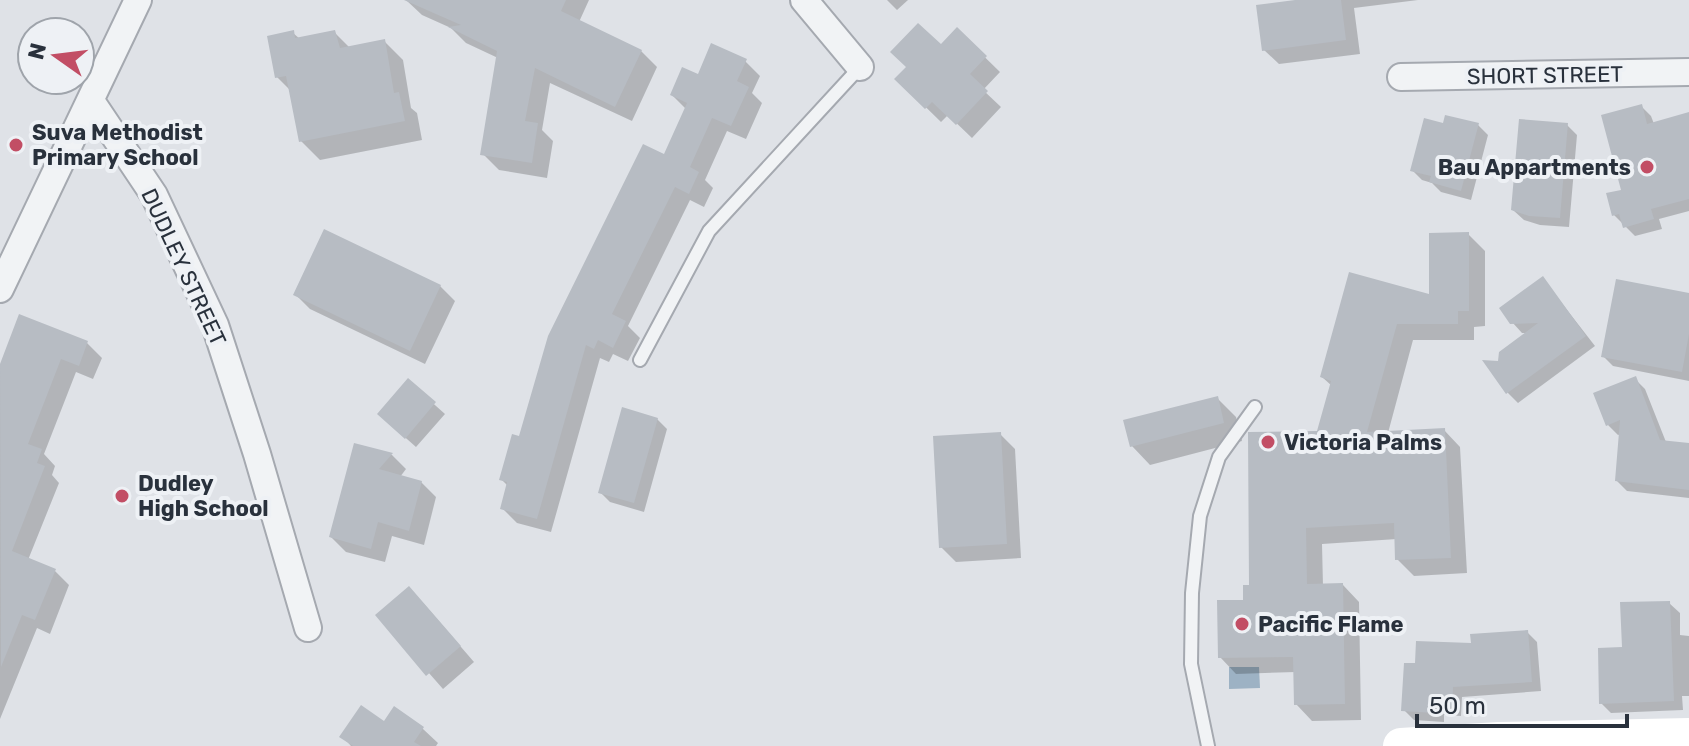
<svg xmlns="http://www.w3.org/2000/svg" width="1689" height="746" font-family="Rubik,sans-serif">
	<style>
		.water { fill: #9db2c4 }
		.shadow { fill: #0003 }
		.building { fill: #b7bcc3 }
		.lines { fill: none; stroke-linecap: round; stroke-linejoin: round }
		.service-casing { stroke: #a5a9b0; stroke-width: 16 }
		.minor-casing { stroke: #a5a9b0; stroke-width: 30 }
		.service { stroke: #f1f3f5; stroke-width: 12 }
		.minor { stroke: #f1f3f5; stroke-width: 26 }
		.secondary { stroke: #fff; stroke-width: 36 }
		.poi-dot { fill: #c24e65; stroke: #eef1f5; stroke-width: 3 }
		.labels { text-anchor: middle; stroke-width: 8; stroke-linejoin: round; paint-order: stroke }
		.street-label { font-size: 22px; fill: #29313c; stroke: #eef1f5 }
		.poi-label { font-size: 22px; font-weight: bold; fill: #29313c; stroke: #eef1f5; text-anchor: start }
	</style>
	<rect width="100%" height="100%" fill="#dfe2e7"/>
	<path class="water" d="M 1229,667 L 1259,667 L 1260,688 L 1229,689 Z"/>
	<path class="shadow" d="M 406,0 L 589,0 L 579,22 L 641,51 L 657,67 L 632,121 L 550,83 L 542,130 L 553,141 L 547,178 L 499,170 L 483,154 L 498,58 L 466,43 L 451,28 L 422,15 Z
		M 887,0 L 908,0 L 897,10 Z
		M 1302,0 L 1418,0 L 1354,8 L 1360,54 L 1279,64 L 1264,50 Z
		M 957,30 L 1000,72 L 983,90 L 1001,107 L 972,138 L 948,115 L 941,122 L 897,79 L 941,47 Z
		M 334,32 L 350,48 L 384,41 L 403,60 L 411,108 L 417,113 L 422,140 L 320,160 L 301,141 L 291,91 L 277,77 L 293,33 L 300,39 Z
		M 745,61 L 760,76 L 752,93 L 762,103 L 746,139 L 727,131 L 705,180 L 713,188 L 704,207 L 690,200 L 628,326 L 640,338 L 628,361 L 613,354 L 609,362 L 600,358 L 551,532 L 517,523 L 502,508 L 508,486 L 501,479 L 665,157 L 686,109 L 672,95 L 699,77 Z
		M 1641,106 L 1651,116 L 1654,124 L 1689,114 L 1689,211 L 1659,219 L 1662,229 L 1635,236 L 1614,215 L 1623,191 Z
		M 1478,125 L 1488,135 L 1471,200 L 1441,192 L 1432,183 L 1422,180 L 1412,170 L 1444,126 Z
		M 1567,125 L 1577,135 L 1569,227 L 1540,225 L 1524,220 L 1513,210 Z
		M 1468,234 L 1485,251 L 1485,326 L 1474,327 L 1474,340 L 1413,340 L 1388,433 L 1444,430 L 1460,447 L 1467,573 L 1414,576 L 1397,559 L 1397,539 L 1322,544 L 1323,586 L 1343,585 L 1359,602 L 1361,720 L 1312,721 L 1296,704 L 1296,672 L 1236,674 L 1220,657 L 1319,433 L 1332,386 L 1322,377 L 1431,297 Z
		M 1543,279 L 1595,346 L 1518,403 L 1508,393 L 1500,363 L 1529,333 L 1522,333 L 1512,322 Z
		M 440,286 L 455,301 L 425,364 L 310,309 L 295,294 Z
		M 1689,295 L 1689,381 L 1613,366 L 1603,356 Z
		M 21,317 L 87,343 L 102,358 L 93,379 L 76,372 L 44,454 L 55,466 L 52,475 L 59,483 L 28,560 L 54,570 L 69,585 L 50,634 L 37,628 L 0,719 L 0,369 Z
		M 1635,379 L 1645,389 L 1666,442 L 1689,445 L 1689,498 L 1627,491 L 1617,481 L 1621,434 L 1618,435 L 1608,425 Z
		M 408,381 L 445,414 L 416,447 L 390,424 Z
		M 1217,398 L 1236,417 L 1242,441 L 1150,465 L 1132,446 Z
		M 657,419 L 667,429 L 644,512 L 610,502 L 600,492 Z
		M 1000,434 L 1015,449 L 1021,558 L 956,562 L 941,547 Z
		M 355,445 L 392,455 L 406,469 L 400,477 L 421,482 L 436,497 L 424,545 L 392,536 L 385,562 L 346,552 L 331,537 Z
		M 423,603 L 474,662 L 443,689 L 378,615 Z
		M 1669,603 L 1680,613 L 1680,635 L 1689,636 L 1689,696 L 1682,696 L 1683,710 L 1611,713 L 1601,703 L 1624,649 Z
		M 1527,632 L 1537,642 L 1541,691 L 1462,697 L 1461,716 L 1444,715 L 1444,722 L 1414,720 L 1404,710 L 1417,665 Z
		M 394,709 L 423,729 L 438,743 L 436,746 L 351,746 L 342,736 L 385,724 Z"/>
	<path class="building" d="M 404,0 L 566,0 L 561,11 L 642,50 L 615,107 L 535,68 L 525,121 L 538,123 L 532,163 L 480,155 L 497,51 L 448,27 L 461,25 Z
		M 1295,0 L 1341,0 L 1346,40 L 1262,51 L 1256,5 Z
		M 918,23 L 941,44 L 957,27 L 987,56 L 970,74 L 988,91 L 956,125 L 932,102 L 925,109 L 894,79 L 906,67 L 890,52 Z
		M 294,30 L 295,38 L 335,30 L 340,48 L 385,39 L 394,93 L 399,92 L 405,121 L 299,142 L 286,76 L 275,78 L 267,36 Z
		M 711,43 L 747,59 L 737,81 L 749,87 L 731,126 L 712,118 L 690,167 L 699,172 L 689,194 L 675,187 L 612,314 L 626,321 L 613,348 L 598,340 L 594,349 L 586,345 L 537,519 L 500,509 L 507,482 L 499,480 L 512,434 L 519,436 L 548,336 L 643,144 L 664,154 L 687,103 L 670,95 L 682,67 L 698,74 Z
		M 1642,104 L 1647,124 L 1689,112 L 1689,199 L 1651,209 L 1654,219 L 1623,228 L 1619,214 L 1612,216 L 1606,193 L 1621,190 L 1601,115 Z
		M 1445,115 L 1479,123 L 1461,191 L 1429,182 L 1431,176 L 1410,171 L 1424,118 L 1443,123 Z
		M 1519,119 L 1568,123 L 1560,218 L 1529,216 L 1511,210 Z
		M 324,229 L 441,285 L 410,351 L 293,295 Z
		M 1469,232 L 1469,311 L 1458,311 L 1458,324 L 1397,324 L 1367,432 L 1445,428 L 1451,558 L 1395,560 L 1394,523 L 1306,528 L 1307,584 L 1343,583 L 1345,704 L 1294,705 L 1293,657 L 1218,658 L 1217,600 L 1243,600 L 1243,585 L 1249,585 L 1248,432 L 1317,431 L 1331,381 L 1320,377 L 1349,272 L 1429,294 L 1429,233 Z
		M 1543,276 L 1586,336 L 1506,394 L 1482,360 L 1498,361 L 1499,352 L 1538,323 L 1510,324 L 1499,308 Z
		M 1616,279 L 1689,293 L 1689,334 L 1682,372 L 1601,357 Z
		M 19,314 L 88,341 L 79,366 L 61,359 L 28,444 L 42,449 L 37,463 L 45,466 L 12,551 L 56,569 L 35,620 L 22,615 L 1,667 L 0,364 Z
		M 1636,376 L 1660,440 L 1689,443 L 1689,490 L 1615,481 L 1620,420 L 1606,426 L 1593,393 Z
		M 408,378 L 436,402 L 405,439 L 377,414 Z
		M 1218,396 L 1224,423 L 1130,447 L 1123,420 Z
		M 622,407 L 658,418 L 634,503 L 598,493 Z
		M 1001,432 L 1007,544 L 939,548 L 933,436 Z
		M 354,443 L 393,453 L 379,469 L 422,481 L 409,531 L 378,522 L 371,549 L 329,537 Z
		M 409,586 L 461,646 L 426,676 L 375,615 Z
		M 1670,601 L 1674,701 L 1599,704 L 1598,648 L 1622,647 L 1620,602 Z
		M 1528,630 L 1532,682 L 1453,687 L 1452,707 L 1435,706 L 1435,713 L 1401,711 L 1404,663 L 1415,663 L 1416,641 L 1471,643 L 1470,634 Z
		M 361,705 L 384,721 L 394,706 L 424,727 L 414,742 L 421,746 L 353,746 L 339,737 Z"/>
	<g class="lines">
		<defs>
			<path id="service" d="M 640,360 L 709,231 L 860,67
				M 1208,746 L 1191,664 L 1192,593 L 1200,516 L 1219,457 L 1255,407"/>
			<path id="minor" d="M 804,0 L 860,67
				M 1401,77 L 1689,72
				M 91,101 L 154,195 L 215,325 L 257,454 L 308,628
				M 0,289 L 138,0"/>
		</defs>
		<use href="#service" class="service-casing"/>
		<use href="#minor" class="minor-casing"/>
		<use href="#service" class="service"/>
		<use href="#minor" class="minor"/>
		<path class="secondary" d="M 1401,746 L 1499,740 L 1689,736"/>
	</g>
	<g class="poi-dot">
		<circle cx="16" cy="145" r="8"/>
		<circle cx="1647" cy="167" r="8"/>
		<circle cx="1268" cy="442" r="8"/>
		<circle cx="122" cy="496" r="8"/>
		<circle cx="1242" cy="624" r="8"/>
	</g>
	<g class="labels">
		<g class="street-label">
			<text transform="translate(1545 75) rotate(-1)" y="8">SHORT STREET</text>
			<text transform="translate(184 267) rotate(65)" y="8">DUDLEY STREET</text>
		</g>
		<g class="poi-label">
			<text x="32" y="140">Suva Methodist<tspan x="32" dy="25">Primary School</tspan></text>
			<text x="1631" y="175" text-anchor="end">Bau Appartments</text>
			<text x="1284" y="450">Victoria Palms</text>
			<text x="138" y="491">Dudley<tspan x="138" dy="25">High School</tspan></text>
			<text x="1258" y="632">Pacific Flame</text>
		</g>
	</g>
	<g transform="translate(56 56) rotate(284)"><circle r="38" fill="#eef1f5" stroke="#9fa4ab" stroke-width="2"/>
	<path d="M0-6L14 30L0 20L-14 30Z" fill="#c24e65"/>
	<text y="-12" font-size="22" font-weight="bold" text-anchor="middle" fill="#29313c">N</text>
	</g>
	<path d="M1417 714v12h210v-12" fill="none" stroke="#29313c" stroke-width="4"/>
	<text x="1429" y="714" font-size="24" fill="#29313c" stroke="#eef1f5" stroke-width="6" paint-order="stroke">50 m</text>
</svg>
